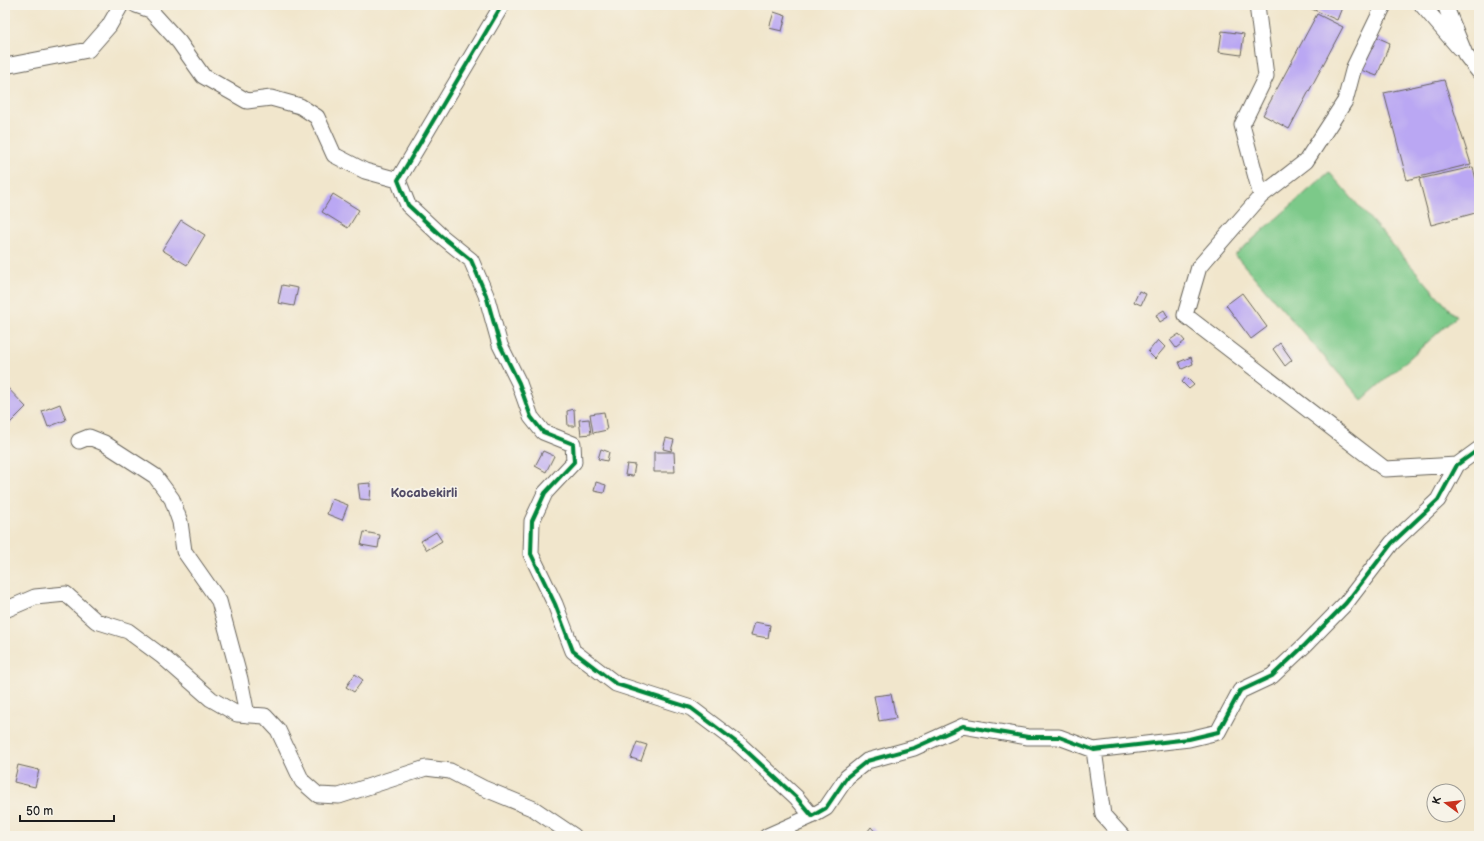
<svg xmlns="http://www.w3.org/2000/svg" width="1484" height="841" font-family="'Balsamiq Sans',sans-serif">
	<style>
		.green { fill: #7bc989; stroke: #4c7252 }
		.building { fill: #baa7f3 }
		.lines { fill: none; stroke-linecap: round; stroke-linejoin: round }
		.minor-casing { stroke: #67635a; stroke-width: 17 }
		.minor { stroke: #fff; stroke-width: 15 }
		.cycleway-casing { stroke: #f7f3e8; stroke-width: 6 }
		.cycleway { stroke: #00873e; stroke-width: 4 }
		.labels { text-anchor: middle; stroke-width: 3.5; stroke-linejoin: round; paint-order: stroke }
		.neighbourhood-label { font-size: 13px; font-weight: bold; fill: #534d67; stroke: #f7f3e8 }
	</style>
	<rect width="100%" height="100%" fill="#f7f3e8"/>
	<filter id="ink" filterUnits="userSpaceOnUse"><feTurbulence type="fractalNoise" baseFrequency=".025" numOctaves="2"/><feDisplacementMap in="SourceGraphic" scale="8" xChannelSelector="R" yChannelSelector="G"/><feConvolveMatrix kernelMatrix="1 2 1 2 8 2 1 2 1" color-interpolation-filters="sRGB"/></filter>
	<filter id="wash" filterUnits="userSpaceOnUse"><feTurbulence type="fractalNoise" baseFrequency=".012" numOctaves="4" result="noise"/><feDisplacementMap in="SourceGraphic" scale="16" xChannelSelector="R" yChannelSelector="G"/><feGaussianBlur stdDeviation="0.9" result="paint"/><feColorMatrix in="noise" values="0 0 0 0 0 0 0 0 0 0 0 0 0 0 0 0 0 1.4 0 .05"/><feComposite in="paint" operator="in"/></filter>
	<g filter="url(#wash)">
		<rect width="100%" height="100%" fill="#f1e6cc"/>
		<path class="green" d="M 1329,172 L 1456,317 L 1362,400 L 1235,255 Z"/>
		<g id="blocks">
			<path class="building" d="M 1303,5 L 1343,5 L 1337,20 Z
				M 774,12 L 786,16 L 782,31 L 769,28 Z
				M 1317,14 L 1343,27 L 1289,129 L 1263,115 Z
				M 1222,31 L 1244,34 L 1241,55 L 1219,52 Z
				M 1372,35 L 1390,43 L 1377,76 L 1358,69 Z
				M 1444,80 L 1471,164 L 1407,180 L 1384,93 Z
				M 1473,167 L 1479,193 L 1479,212 L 1431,225 L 1419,179 Z
				M 333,194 L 359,210 L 348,228 L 322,212 Z
				M 181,220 L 205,235 L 187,265 L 162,250 Z
				M 282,285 L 298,288 L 294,306 L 278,303 Z
				M 1139,291 L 1146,294 L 1141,305 L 1134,302 Z
				M 1242,293 L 1267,327 L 1251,339 L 1226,305 Z
				M 1164,310 L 1168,317 L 1160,322 L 1156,315 Z
				M 1179,334 L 1185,341 L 1176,348 L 1170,340 Z
				M 1158,340 L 1165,347 L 1155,359 L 1148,352 Z
				M 1280,343 L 1292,360 L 1285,366 L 1273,349 Z
				M 1191,357 L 1193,364 L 1182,369 L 1179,362 Z
				M 1186,377 L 1194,385 L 1189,389 L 1182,382 Z
				M 5,385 L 26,407 L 9,424 L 5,419 Z
				M 60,404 L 66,420 L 48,427 L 42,411 Z
				M 574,409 L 575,426 L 568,426 L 567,411 Z
				M 604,412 L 607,430 L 593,433 L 590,414 Z
				M 589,419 L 591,434 L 581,435 L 579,420 Z
				M 666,438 L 674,440 L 671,451 L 663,449 Z
				M 601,449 L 609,452 L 607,461 L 598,459 Z
				M 543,451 L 554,456 L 546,472 L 535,466 Z
				M 654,452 L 674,452 L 675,472 L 654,472 Z
				M 627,464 L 635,465 L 633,476 L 625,475 Z
				M 596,482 L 606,485 L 604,493 L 594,491 Z
				M 371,483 L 370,500 L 360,499 L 358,484 Z
				M 332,499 L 348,505 L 342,520 L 327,514 Z
				M 364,532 L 380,535 L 378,548 L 361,545 Z
				M 436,532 L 442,541 L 427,550 L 421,541 Z
				M 755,622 L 770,625 L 768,638 L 751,635 Z
				M 355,674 L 363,680 L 354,692 L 346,687 Z
				M 891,694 L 896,718 L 879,721 L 874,696 Z
				M 637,742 L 647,745 L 641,761 L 631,758 Z
				M 18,765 L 39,770 L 35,787 L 14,782 Z
				M 871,827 L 879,836 L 864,836 Z"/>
		</g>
	</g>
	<g filter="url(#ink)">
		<use href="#blocks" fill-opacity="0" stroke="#67635a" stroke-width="1"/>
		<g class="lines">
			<defs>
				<path id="minor" d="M 136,5 L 150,10 L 179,42 L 203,76 L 247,101 L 271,98 L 300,106 L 317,117 L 334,155 L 365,171 L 398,180
					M 502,5 L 398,180 L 408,205 L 440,235 L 471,260 L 486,295 L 500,345 L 519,383 L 531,417 L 543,432 L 573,444 L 574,462 L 545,493 L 532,521 L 531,554 L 555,604 L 573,651 L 616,684 L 691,708 L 740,745 L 796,797 L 812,816 L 826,808 L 847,777 L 867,761 L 914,748 L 963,726 L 1028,737 L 1059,737 L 1094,750 L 1189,739 L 1218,732 L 1240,691 L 1272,676 L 1305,645 L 1346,603 L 1392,543 L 1438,500 L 1457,465 L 1479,449
					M 1257,5 L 1266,76 L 1242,125 L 1261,196
					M 1384,5 L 1354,67 L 1345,101 L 1306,161 L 1261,196 L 1199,267 L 1185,315 L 1385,469 L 1457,465
					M 1422,5 L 1459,48
					M 1445,5 L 1465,54 L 1479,72
					M 5,66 L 88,50 L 109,26 L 121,5
					M 79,441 L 89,437 L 104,443 L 155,476 L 172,499 L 180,522 L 184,551 L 219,601 L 240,679 L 247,715
					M 5,610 L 35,597 L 66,594 L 96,621 L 128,631 L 163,657 L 211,699 L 237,714 L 265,716 L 278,730 L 302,781 L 318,795 L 339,796 L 426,768 L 450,771 L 483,788 L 534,809 L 574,836
					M 1094,750 L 1103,815 L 1122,836
					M 767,836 L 812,816"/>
			</defs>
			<use href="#minor" class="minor-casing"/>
			<use href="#minor" class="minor"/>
			<defs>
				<path id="cycleway" d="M 502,5 L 398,180 L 408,205 L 440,235 L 471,260 L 486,295 L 500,345 L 519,383 L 531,417 L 543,432 L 573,444 L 574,462 L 545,493 L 532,521 L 531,554 L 555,604 L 573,651 L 616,684 L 691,708 L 740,745 L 796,797 L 812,816 L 826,808 L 847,777 L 867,761 L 914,748 L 963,726 L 1028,737 L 1059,737 L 1094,750 L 1189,739 L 1218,732 L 1240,691 L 1272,676 L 1305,645 L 1346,603 L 1392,543 L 1438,500 L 1457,465 L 1479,449"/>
			</defs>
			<use href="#cycleway" class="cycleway-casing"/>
			<use href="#cycleway" class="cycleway"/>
		</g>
	</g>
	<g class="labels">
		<g class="neighbourhood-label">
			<text x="424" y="497">Kocabekirli</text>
		</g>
	</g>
	<rect width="1484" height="841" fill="none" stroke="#f7f3e8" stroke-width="20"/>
	<g transform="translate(1446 803) rotate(285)"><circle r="19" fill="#f7f3e8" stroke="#9f9d96"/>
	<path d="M0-3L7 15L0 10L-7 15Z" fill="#c8321e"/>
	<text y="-6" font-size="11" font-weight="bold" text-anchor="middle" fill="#1c1c1c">K</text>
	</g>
	<path d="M20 815v6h94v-6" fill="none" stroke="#1c1c1c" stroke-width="2"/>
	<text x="26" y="815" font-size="12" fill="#1c1c1c" stroke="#f7f3e8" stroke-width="3" paint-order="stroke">50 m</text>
</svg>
